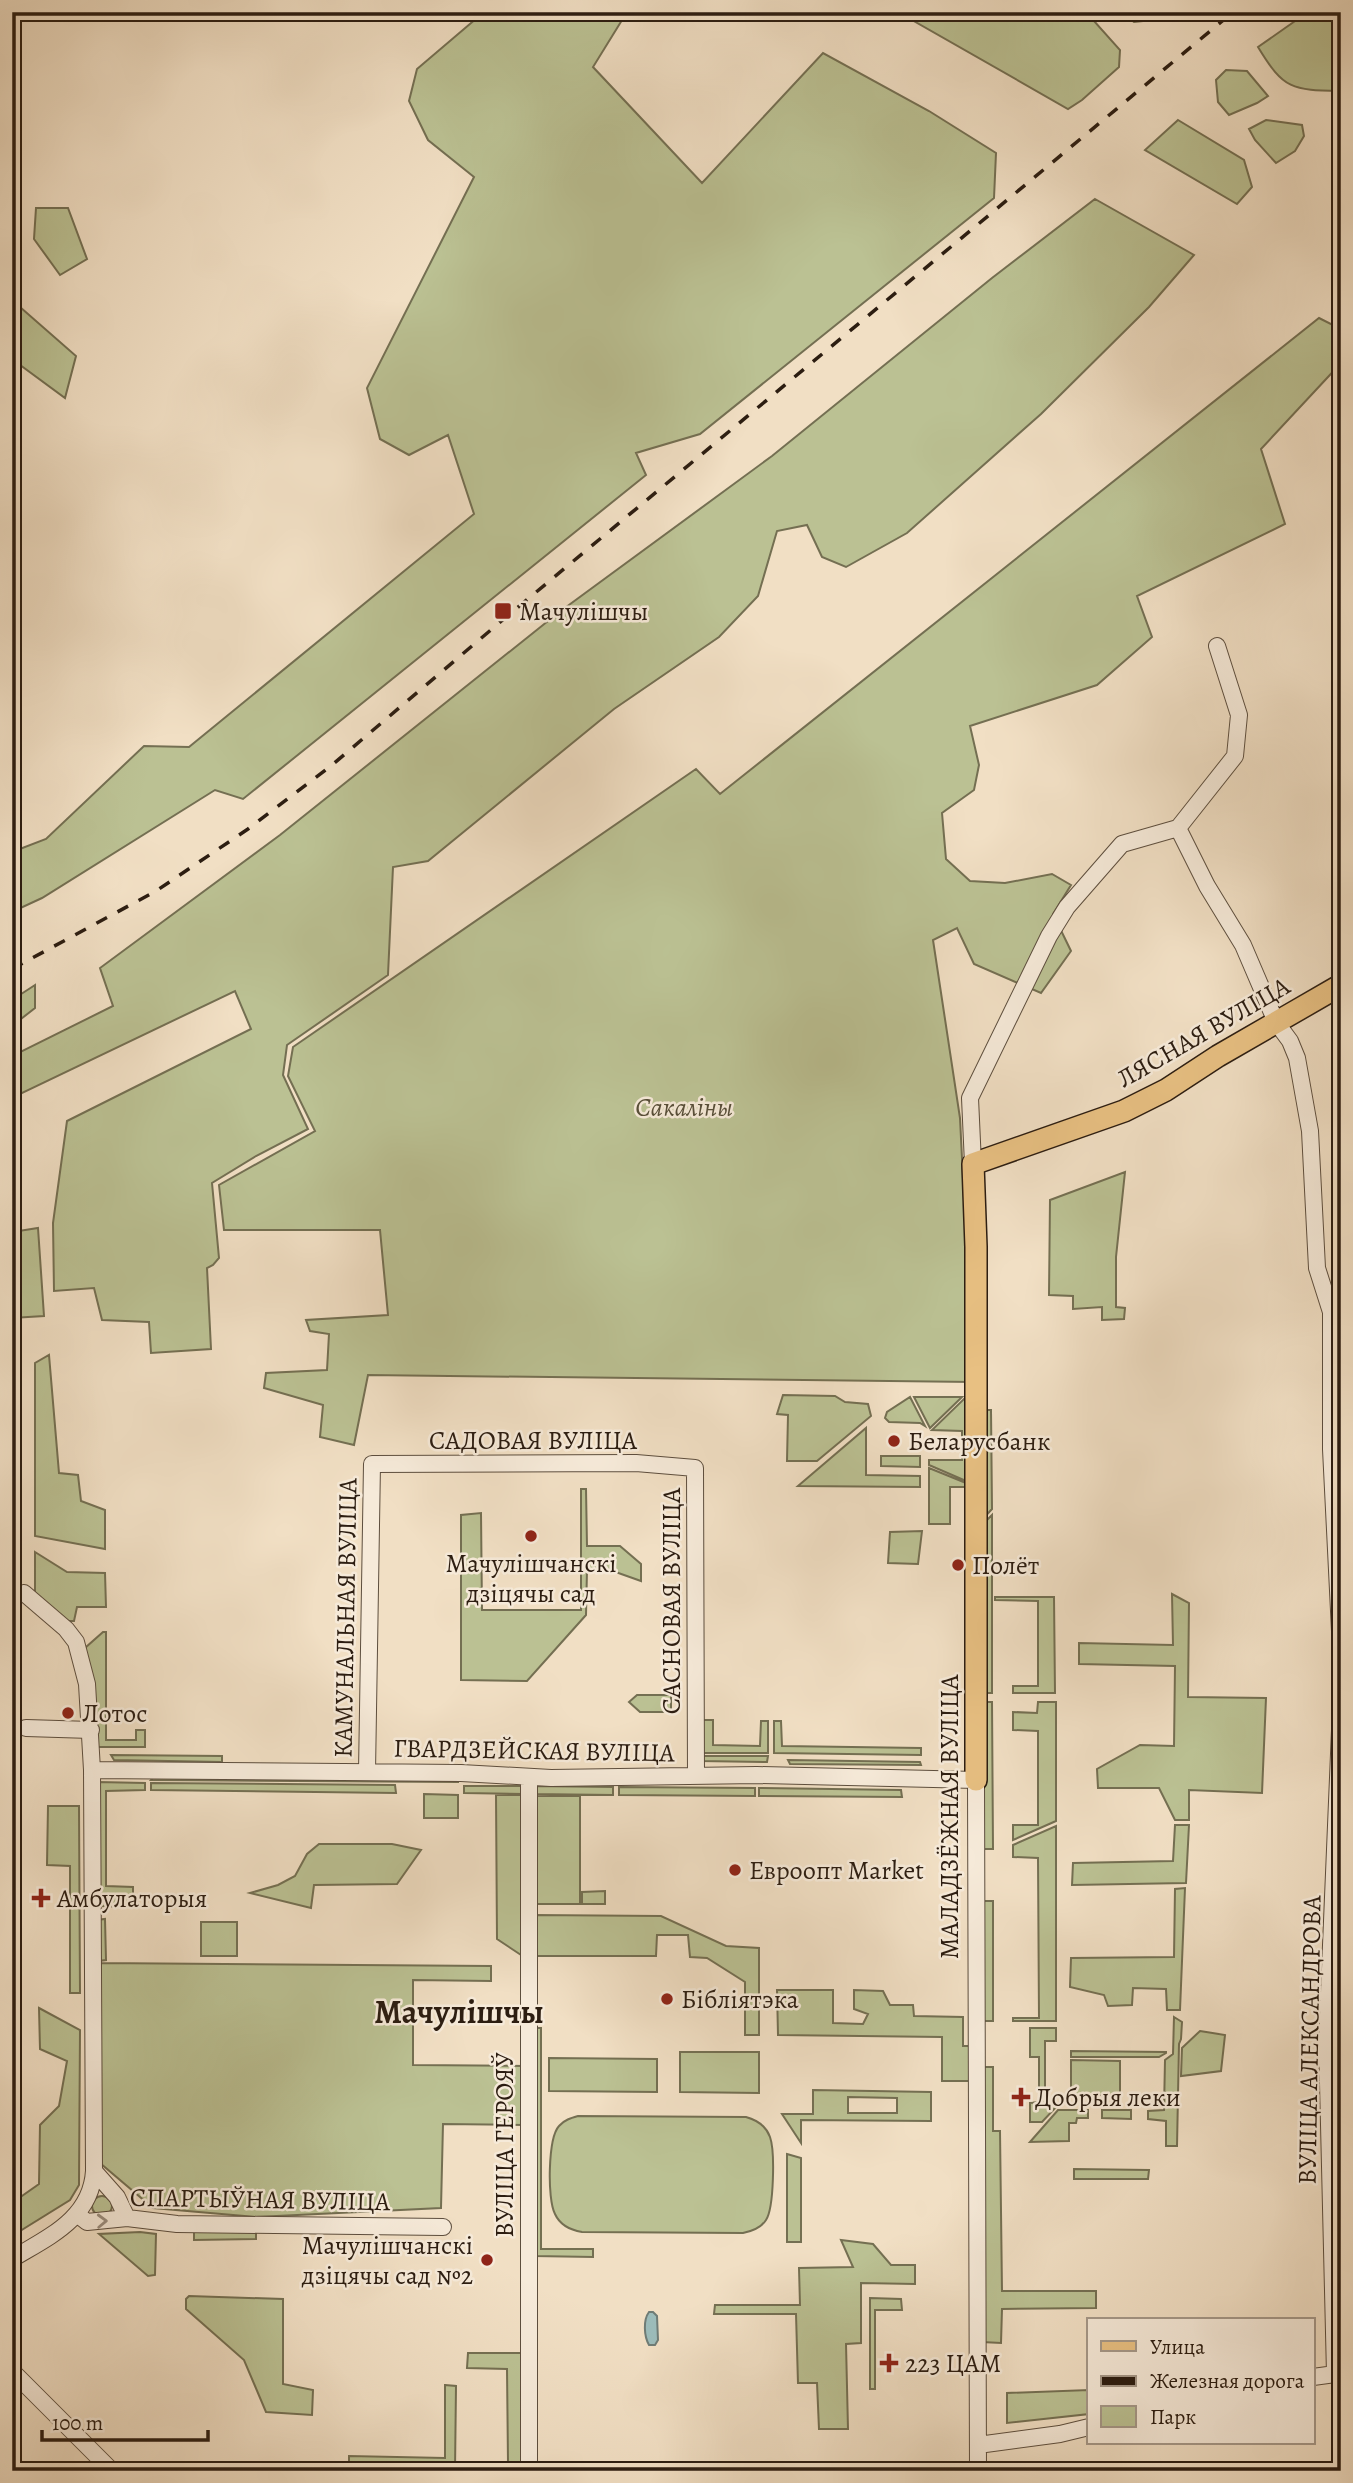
<svg xmlns="http://www.w3.org/2000/svg" width="1353" height="2483" font-family="Alegreya,serif">
	<style>
		.green { fill: #bbc193; stroke: #746f52; stroke-width: 2; fill-rule: evenodd }
		.water { fill: #9cbcba; stroke: #6f7c76; stroke-width: 2 }
		.lines { fill: none; stroke-linecap: round; stroke-linejoin: round }
		.minor-casing { stroke: #5d4e3e; stroke-width: 18 }
		.major-casing { stroke: #2c1d11; stroke-width: 24 }
		.minor { stroke: #f6ead9; stroke-width: 16 }
		.major { stroke: #e8c082; stroke-width: 21 }
		.rail { stroke: #2c1d11; stroke-width: 3.5; stroke-dasharray: 12 12; stroke-linecap: butt }
		.oneway { stroke: #9b8e7f }
		.poi-dot { fill: #8f2418; stroke: #f6ead9; stroke-width: 2.5 }
		.labels { text-anchor: middle; stroke-width: 5; stroke-linejoin: round; paint-order: stroke }
		.poi-label { font-size: 26px; fill: #2c1d11; stroke: #f6ead9; text-anchor: start }
		.street-label { font-size: 26px; fill: #2c1d11; stroke: #f6ead9 }
		.park-label { font-size: 26px; font-style: italic; fill: #574e38; stroke: #f6ead9 }
		.district-label { font-size: 33px; font-weight: bold; fill: #2c1d11; stroke: #f6ead9 }
	</style>
	<rect width="100%" height="100%" fill="#f1dfc4"/>
	<filter id="stains"><feTurbulence type="fractalNoise" baseFrequency=".00286" numOctaves="4"/><feColorMatrix values="0 0 0 0 .2 0 0 0 0 .09 0 0 0 0 .02 0 0 0 .5 -.17"/></filter>
	<radialGradient id="worn" r=".72"><stop offset=".6" stop-color="#630" stop-opacity="0"/><stop offset="1" stop-color="#630" stop-opacity=".3"/></radialGradient>
	<path class="green" d="M 484,12 L 627,12 L 593,67 L 702,183 L 823,53 L 929,111 L 996,153 L 994,198 L 700,434 L 636,453 L 646,475 L 243,799 L 215,790 L 42,898 L 12,912 L 12,852 L 46,839 L 144,746 L 189,747 L 474,514 L 448,435 L 409,455 L 380,439 L 367,388 L 474,177 L 428,140 L 409,101 L 417,69 Z
		M 898,12 L 1086,12 L 1120,50 L 1119,67 L 1082,100 L 1068,109 Z
		M 1121,12 L 1174,12 L 1162,19 L 1134,22 Z
		M 1308,12 L 1341,12 L 1341,91 C 1292,90 1284,90 1258,47 Z
		M 1226,70 L 1247,71 L 1268,96 L 1257,103 L 1229,115 L 1218,102 L 1216,80 Z
		M 1178,120 L 1244,160 L 1252,187 L 1237,204 L 1145,150 Z
		M 1266,120 L 1302,125 L 1304,136 L 1295,151 L 1276,163 L 1255,140 L 1249,129 Z
		M 1095,199 L 1194,255 L 1149,307 L 1041,414 L 907,533 L 846,567 L 822,557 L 807,525 L 777,531 L 758,596 L 719,637 L 614,709 L 428,861 L 393,867 L 388,975 L 287,1045 L 283,1075 L 308,1129 L 256,1156 L 212,1183 L 219,1258 L 213,1265 L 207,1268 L 211,1349 L 151,1353 L 149,1322 L 102,1320 L 94,1288 L 54,1291 L 53,1223 L 67,1121 L 251,1029 L 235,991 L 18,1095 L 12,1082 L 12,1056 L 113,1006 L 100,968 L 280,835 L 558,613 L 772,456 L 992,278 Z
		M 36,208 L 68,208 L 87,259 L 60,275 L 34,239 Z
		M 12,300 L 76,356 L 65,398 L 12,359 Z
		M 1319,318 L 1341,329 L 1341,363 L 1261,449 L 1285,524 L 1137,596 L 1152,637 L 1097,685 L 970,726 L 979,765 L 974,790 L 942,813 L 946,859 L 970,881 L 1005,883 L 1052,874 L 1071,885 L 1053,914 L 1071,951 L 1041,993 L 974,964 L 957,928 L 933,940 L 960,1118 L 973,1382 L 368,1375 L 354,1445 L 320,1437 L 323,1405 L 264,1388 L 266,1373 L 327,1370 L 329,1334 L 310,1331 L 306,1320 L 388,1315 L 380,1230 L 224,1230 L 219,1185 L 315,1131 L 288,1076 L 293,1047 L 696,769 L 720,794 Z
		M 35,985 L 35,1008 L 12,1026 L 12,1000 Z
		M 1125,1172 L 1116,1257 L 1116,1307 L 1125,1308 L 1124,1319 L 1102,1320 L 1102,1307 L 1073,1309 L 1073,1296 L 1049,1295 L 1050,1200 Z
		M 38,1228 L 44,1316 L 12,1318 L 12,1232 Z
		M 49,1355 L 59,1473 L 78,1475 L 81,1501 L 105,1510 L 105,1549 L 35,1536 L 35,1363 Z
		M 783,1395 L 835,1396 L 845,1402 L 868,1404 L 871,1416 L 817,1461 L 787,1461 L 788,1415 L 777,1414 Z
		M 910,1397 L 925,1426 L 920,1423 L 889,1422 L 885,1418 L 887,1412 Z
		M 914,1397 L 962,1397 L 930,1428 Z
		M 966,1397 L 966,1481 L 929,1465 L 929,1460 L 962,1460 L 962,1431 L 932,1430 Z
		M 980,1410 L 991,1410 L 992,1509 L 980,1522 Z
		M 866,1428 L 866,1475 L 920,1476 L 920,1487 L 798,1486 Z
		M 881,1456 L 920,1456 L 920,1467 L 881,1466 Z
		M 929,1468 L 966,1483 L 966,1487 L 950,1487 L 950,1524 L 929,1524 Z
		M 581,1489 L 586,1489 L 587,1546 L 620,1546 L 641,1564 L 641,1581 L 610,1570 L 587,1570 L 586,1615 L 527,1681 L 461,1680 L 461,1515 L 481,1513 L 482,1610 L 581,1610 Z
		M 992,1515 L 992,1693 L 980,1693 L 980,1527 Z
		M 922,1531 L 918,1564 L 888,1563 L 890,1532 Z
		M 35,1552 L 67,1572 L 105,1573 L 106,1607 L 77,1607 L 74,1621 L 66,1621 L 35,1593 Z
		M 1172,1594 L 1189,1603 L 1188,1697 L 1266,1698 L 1262,1793 L 1189,1790 L 1189,1820 L 1175,1820 L 1159,1788 L 1098,1788 L 1097,1769 L 1140,1745 L 1174,1746 L 1175,1666 L 1079,1664 L 1079,1643 L 1173,1645 Z
		M 995,1597 L 1054,1597 L 1055,1693 L 1013,1693 L 1013,1686 L 1038,1686 L 1038,1601 L 995,1600 Z
		M 103,1632 L 106,1632 L 106,1740 L 136,1740 L 136,1730 L 145,1730 L 145,1747 L 97,1747 L 85,1648 Z
		M 637,1695 L 671,1695 L 671,1712 L 640,1712 L 629,1702 Z
		M 980,1702 L 992,1702 L 993,1849 L 981,1849 Z
		M 1038,1702 L 1056,1702 L 1056,1821 L 1013,1840 L 1013,1825 L 1038,1825 L 1038,1731 L 1013,1730 L 1013,1712 L 1037,1713 Z
		M 699,1720 L 713,1720 L 713,1745 L 760,1746 L 761,1721 L 768,1721 L 768,1753 L 699,1753 Z
		M 774,1721 L 781,1721 L 782,1746 L 921,1748 L 921,1755 L 774,1753 Z
		M 111,1755 L 222,1756 L 222,1762 L 114,1760 Z
		M 699,1756 L 768,1756 L 767,1762 L 700,1761 Z
		M 788,1760 L 920,1762 L 921,1765 L 790,1764 Z
		M 155,1775 L 458,1777 L 458,1782 L 151,1780 Z
		M 97,1782 L 145,1783 L 145,1790 L 106,1791 L 106,1886 L 133,1887 L 133,1907 L 98,1906 Z
		M 151,1783 L 395,1785 L 396,1793 L 151,1790 Z
		M 464,1786 L 523,1786 L 524,1794 L 464,1793 Z
		M 532,1786 L 613,1787 L 613,1795 L 532,1794 Z
		M 619,1787 L 755,1788 L 755,1796 L 619,1795 Z
		M 759,1788 L 901,1790 L 902,1797 L 759,1796 Z
		M 424,1794 L 458,1795 L 458,1818 L 424,1818 Z
		M 496,1795 L 524,1795 L 524,1957 L 497,1939 Z
		M 533,1796 L 580,1796 L 580,1904 L 533,1904 Z
		M 48,1806 L 79,1806 L 80,1993 L 70,1993 L 70,1866 L 47,1865 Z
		M 1175,1825 L 1189,1825 L 1186,1883 L 1072,1885 L 1073,1863 L 1173,1861 Z
		M 1056,1826 L 1056,2021 L 1013,2021 L 1013,2018 L 1039,2018 L 1038,1858 L 1013,1857 L 1013,1845 Z
		M 319,1844 L 392,1844 L 421,1850 L 397,1884 L 314,1885 L 311,1908 L 250,1893 L 278,1885 L 295,1876 L 307,1854 Z
		M 1341,1867 L 1341,2158 L 1333,2035 Z
		M 1185,1888 L 1180,2010 L 1167,2010 L 1166,1989 L 1133,1988 L 1132,2005 L 1108,2006 L 1104,1995 L 1070,1987 L 1071,1958 L 1174,1957 L 1175,1889 Z
		M 605,1891 L 605,1904 L 582,1904 L 582,1892 Z
		M 982,1901 L 993,1901 L 993,2021 L 981,2021 Z
		M 534,1915 L 661,1916 L 726,1946 L 759,1948 L 759,2035 L 745,2035 L 745,1982 L 707,1958 L 690,1957 L 688,1935 L 657,1935 L 656,1956 L 534,1956 Z
		M 105,1919 L 106,1960 L 98,1961 L 97,1920 Z
		M 201,1922 L 237,1922 L 237,1956 L 201,1956 Z
		M 98,1963 L 491,1966 L 491,1981 L 413,1980 L 413,2065 L 524,2066 L 524,2125 L 443,2124 L 441,2208 L 256,2217 L 153,2208 L 100,2163 Z
		M 777,1990 L 833,1990 L 833,2023 L 863,2024 L 868,2014 L 854,2009 L 854,1990 L 883,1991 L 890,2005 L 913,2005 L 914,2016 L 963,2017 L 963,2046 L 974,2046 L 974,2081 L 942,2081 L 942,2037 L 778,2035 Z
		M 39,2008 L 80,2030 L 79,2185 L 70,2200 L 12,2236 L 12,2203 L 39,2184 L 40,2125 L 59,2106 L 67,2061 L 40,2049 Z
		M 1174,2017 L 1182,2022 L 1181,2039 L 1179,2044 L 1177,2146 L 1166,2146 L 1166,2121 L 1148,2119 L 1148,2111 L 1164,2110 L 1165,2060 L 1173,2054 Z
		M 533,2028 L 541,2028 L 541,2249 L 593,2249 L 593,2257 L 534,2256 Z
		M 1030,2028 L 1056,2028 L 1056,2041 L 1045,2041 L 1045,2106 L 1057,2106 L 1042,2122 L 1030,2122 L 1030,2103 L 1039,2102 L 1039,2057 L 1030,2057 Z
		M 1200,2031 L 1225,2035 L 1221,2071 L 1181,2076 L 1182,2048 Z
		M 1071,2051 L 1166,2052 L 1166,2053 L 1159,2057 L 1071,2057 Z
		M 680,2052 L 759,2052 L 759,2093 L 680,2092 Z
		M 549,2058 L 657,2059 L 657,2092 L 549,2091 Z
		M 1071,2060 L 1120,2061 L 1120,2095 L 1071,2095 Z
		M 981,2067 L 993,2067 L 993,2131 L 1000,2131 L 1002,2291 L 1096,2291 L 1096,2308 L 1002,2309 L 1001,2343 L 982,2342 Z
		M 813,2090 L 931,2092 L 931,2121 L 801,2120 L 801,2143 L 782,2114 L 813,2114 ZM 848,2097 L 897,2098 L 897,2113 L 848,2113 Z
		M 1058,2110 L 1088,2110 L 1088,2118 L 1077,2118 L 1076,2123 L 1069,2123 L 1069,2141 L 1030,2142 Z
		M 1102,2110 L 1131,2110 L 1131,2119 L 1102,2118 Z
		M 578,2116 L 746,2117 C 757,2120 766,2126 770,2137 C 775,2151 774,2208 766,2220 C 761,2228 753,2231 743,2233 L 582,2232 C 570,2230 560,2225 555,2214 C 547,2199 548,2138 559,2126 C 564,2120 571,2118 578,2116 Z
		M 787,2154 L 801,2158 L 801,2242 L 787,2242 Z
		M 1074,2169 L 1149,2170 L 1148,2179 L 1074,2179 Z
		M92 2206a10 10 0 1 1 20 0a10 10 0 1 1-20 0Z
		M 194,2228 L 256,2228 L 256,2239 L 194,2240 Z
		M 140,2232 L 156,2234 L 155,2275 L 148,2276 L 99,2234 Z
		M 841,2240 L 873,2244 L 891,2265 L 915,2265 L 915,2284 L 861,2283 L 861,2343 L 846,2344 L 848,2429 L 819,2429 L 817,2383 L 798,2383 L 796,2314 L 714,2314 L 715,2305 L 800,2305 L 799,2268 L 853,2267 Z
		M 189,2296 L 283,2299 L 283,2384 L 313,2390 L 312,2415 L 266,2412 L 244,2360 L 186,2309 L 186,2299 Z
		M 870,2298 L 901,2299 L 902,2310 L 875,2310 L 875,2389 L 870,2389 Z
		M 468,2353 L 526,2353 L 525,2471 L 469,2471 L 469,2464 L 508,2463 L 507,2369 L 467,2368 Z
		M 445,2385 L 456,2386 L 455,2471 L 349,2471 L 349,2456 L 445,2458 Z
		M 1089,2390 L 1089,2414 L 1007,2423 L 1007,2393 Z"/>
	<path class="water" d="M 649,2312 L 653,2312 L 657,2316 L 658,2340 L 655,2345 L 649,2345 C 644,2336 643,2320 649,2312 Z"/>
	<g class="lines">
		<defs>
			<path id="minor" d="M 1178,828 L 1207,886 L 1243,945 L 1276,1022 L 1290,1041 L 1297,1058 L 1310,1131 L 1317,1268 L 1331,1312 L 1331,1449 L 1341,1651
				M 973,1164 L 970,1098 L 1049,936 L 1067,907 L 1122,844 L 1178,828 L 1235,756 L 1239,715 L 1217,646
				M 26,1728 L 91,1730
				M 92,1770 L 461,1773 L 551,1778 L 757,1775 L 976,1780 L 978,2471
				M 367,1772 L 372,1464 L 636,1463 L 695,1468 L 696,1776
				M 529,1777 L 529,2471
				M 94,2171 L 117,2197 L 127,2218
				M 78,2215 L 87,2222 L 127,2218 L 177,2224 L 443,2227
				M 12,2259 C 48,2237 91,2219 94,2171 L 92,1770 L 87,1684 L 76,1642 L 66,1629 L 24,1593
				M 12,2371 L 112,2471
				M 1313,2377 L 1335,2374 L 1327,2041 L 1341,1706
				M 978,2445 L 1060,2434 L 1089,2427"/>
			<path id="major" d="M 976,1780 L 976,1247 L 973,1164 L 1124,1111 L 1166,1090 L 1218,1056 L 1341,985"/>
		</defs>
		<use href="#minor" class="minor-casing"/>
		<use href="#major" class="major-casing"/>
		<use href="#minor" class="minor"/>
		<use href="#major" class="major"/>
		<path class="rail" d="M 12,969 L 156,891 L 248,829 L 332,765 L 499,623 L 1233,12"/>
	</g>
	<defs><path id="oneway-chevron" d="M-2-3.5L2.5 0L-2 3.5" fill="none" stroke-width="1.6" stroke-linecap="round" stroke-linejoin="round" transform="scale(1.75)"/></defs>
	<use class="oneway" href="#oneway-chevron" transform="translate(102 2221) rotate(-2)"/>
	<g class="poi-dot">
		<rect x="494" y="602" width="18" height="18" rx="3.5"/>
		<circle cx="894" cy="1441" r="7"/>
		<circle cx="531" cy="1536" r="7"/>
		<circle cx="958" cy="1565" r="7"/>
		<circle cx="68" cy="1713" r="7"/>
		<circle cx="735" cy="1870" r="7"/>
		<path d="M37.5 1887.5h7v7h7v7h-7v7h-7v-7h-7v-7h7z"/>
		<circle cx="667" cy="1999" r="7"/>
		<path d="M1017.5 2086.5h7v7h7v7h-7v7h-7v-7h-7v-7h7z"/>
		<circle cx="487" cy="2260" r="7"/>
		<path d="M885.5 2352.5h7v7h7v7h-7v7h-7v-7h-7v-7h7z"/>
	</g>
	<g class="labels">
		<g class="poi-label">
			<text x="519" y="620">Мачулішчы</text>
			<text x="908" y="1450">Беларусбанк</text>
			<text x="531" y="1572" text-anchor="middle">Мачулішчанскі<tspan x="531" dy="30">дзіцячы сад</tspan></text>
			<text x="972" y="1574">Полёт</text>
			<text x="82" y="1722">Лотос</text>
			<text x="749" y="1879">Евроопт Market</text>
			<text x="57" y="1907">Амбулаторыя</text>
			<text x="681" y="2008">Бібліятэка</text>
			<text x="1035" y="2106">Добрыя леки</text>
			<text x="473" y="2254" text-anchor="end">Мачулішчанскі<tspan x="473" dy="30">дзіцячы сад №2</tspan></text>
			<text x="905" y="2372">223 ЦAM</text>
		</g>
		<g class="street-label">
			<text transform="translate(1203 1032) rotate(-30)" y="9">ЛЯСНАЯ ВУЛІЦА</text>
			<text x="533" y="1449">САДОВАЯ ВУЛІЦА</text>
			<text transform="translate(671 1601) rotate(-90)" y="9">САСНОВАЯ ВУЛІЦА</text>
			<text transform="translate(345 1618) rotate(-89)" y="9">КАМУНАЛЬНАЯ ВУЛІЦА</text>
			<text transform="translate(534 1750) rotate(1)" y="9">ГВАРДЗЕЙСКАЯ ВУЛІЦА</text>
			<text transform="translate(949 1817) rotate(-90)" y="9">МАЛАДЗЁЖНАЯ ВУЛІЦА</text>
			<text transform="translate(1309 2040) rotate(-89)" y="9">ВУЛІЦА АЛЕКСАНДРОВА</text>
			<text transform="translate(504 2145) rotate(-90)" y="9">ВУЛІЦА ГЕРОЯЎ</text>
			<text transform="translate(260 2199) rotate(1)" y="9">СПАРТЫЎНАЯ ВУЛІЦА</text>
		</g>
		<g class="park-label">
			<text x="684" y="1116">Сакаліны</text>
		</g>
		<g class="district-label">
			<text x="459" y="2023">Мачулішчы</text>
		</g>
	</g>
	<rect width="1353" height="2483" fill="none" stroke="#f1dfc4" stroke-width="42"/>
	<rect x="14" y="14" width="1325" height="2455" fill="none" stroke="#2c1d11" stroke-width="3.5"/>
	<rect x="21" y="21" width="1311" height="2441" fill="none" stroke="#2c1d11" stroke-width="2"/>
	<rect x="1087" y="2318" width="228" height="126" fill="#f6ead9" stroke="#a59889" stroke-width="2"/>
	<rect x="1101" y="2341" width="35" height="10" fill="#e8c082" stroke="#a59889" stroke-width="2"/>
	<text x="1150" y="2354" font-size="21" fill="#2c1d11">Улица</text>
	<rect x="1101" y="2376" width="35" height="10" fill="#2c1d11" stroke="#a59889" stroke-width="2"/>
	<text x="1150" y="2388" font-size="21" fill="#2c1d11">Железная дорога</text>
	<rect x="1101" y="2406" width="35" height="21" fill="#bbc193" stroke="#a59889" stroke-width="2"/>
	<text x="1150" y="2424" font-size="21" fill="#2c1d11">Парк</text>
	<path d="M42 2430v10h166v-10" fill="none" stroke="#2c1d11" stroke-width="3.5"/>
	<text x="52" y="2430" font-size="21" fill="#2c1d11" stroke="#f6ead9" stroke-width="5" paint-order="stroke">100 m</text>
	<rect width="100%" height="100%" filter="url(#stains)"/>
	<rect width="100%" height="100%" fill="url(#worn)"/>
</svg>
